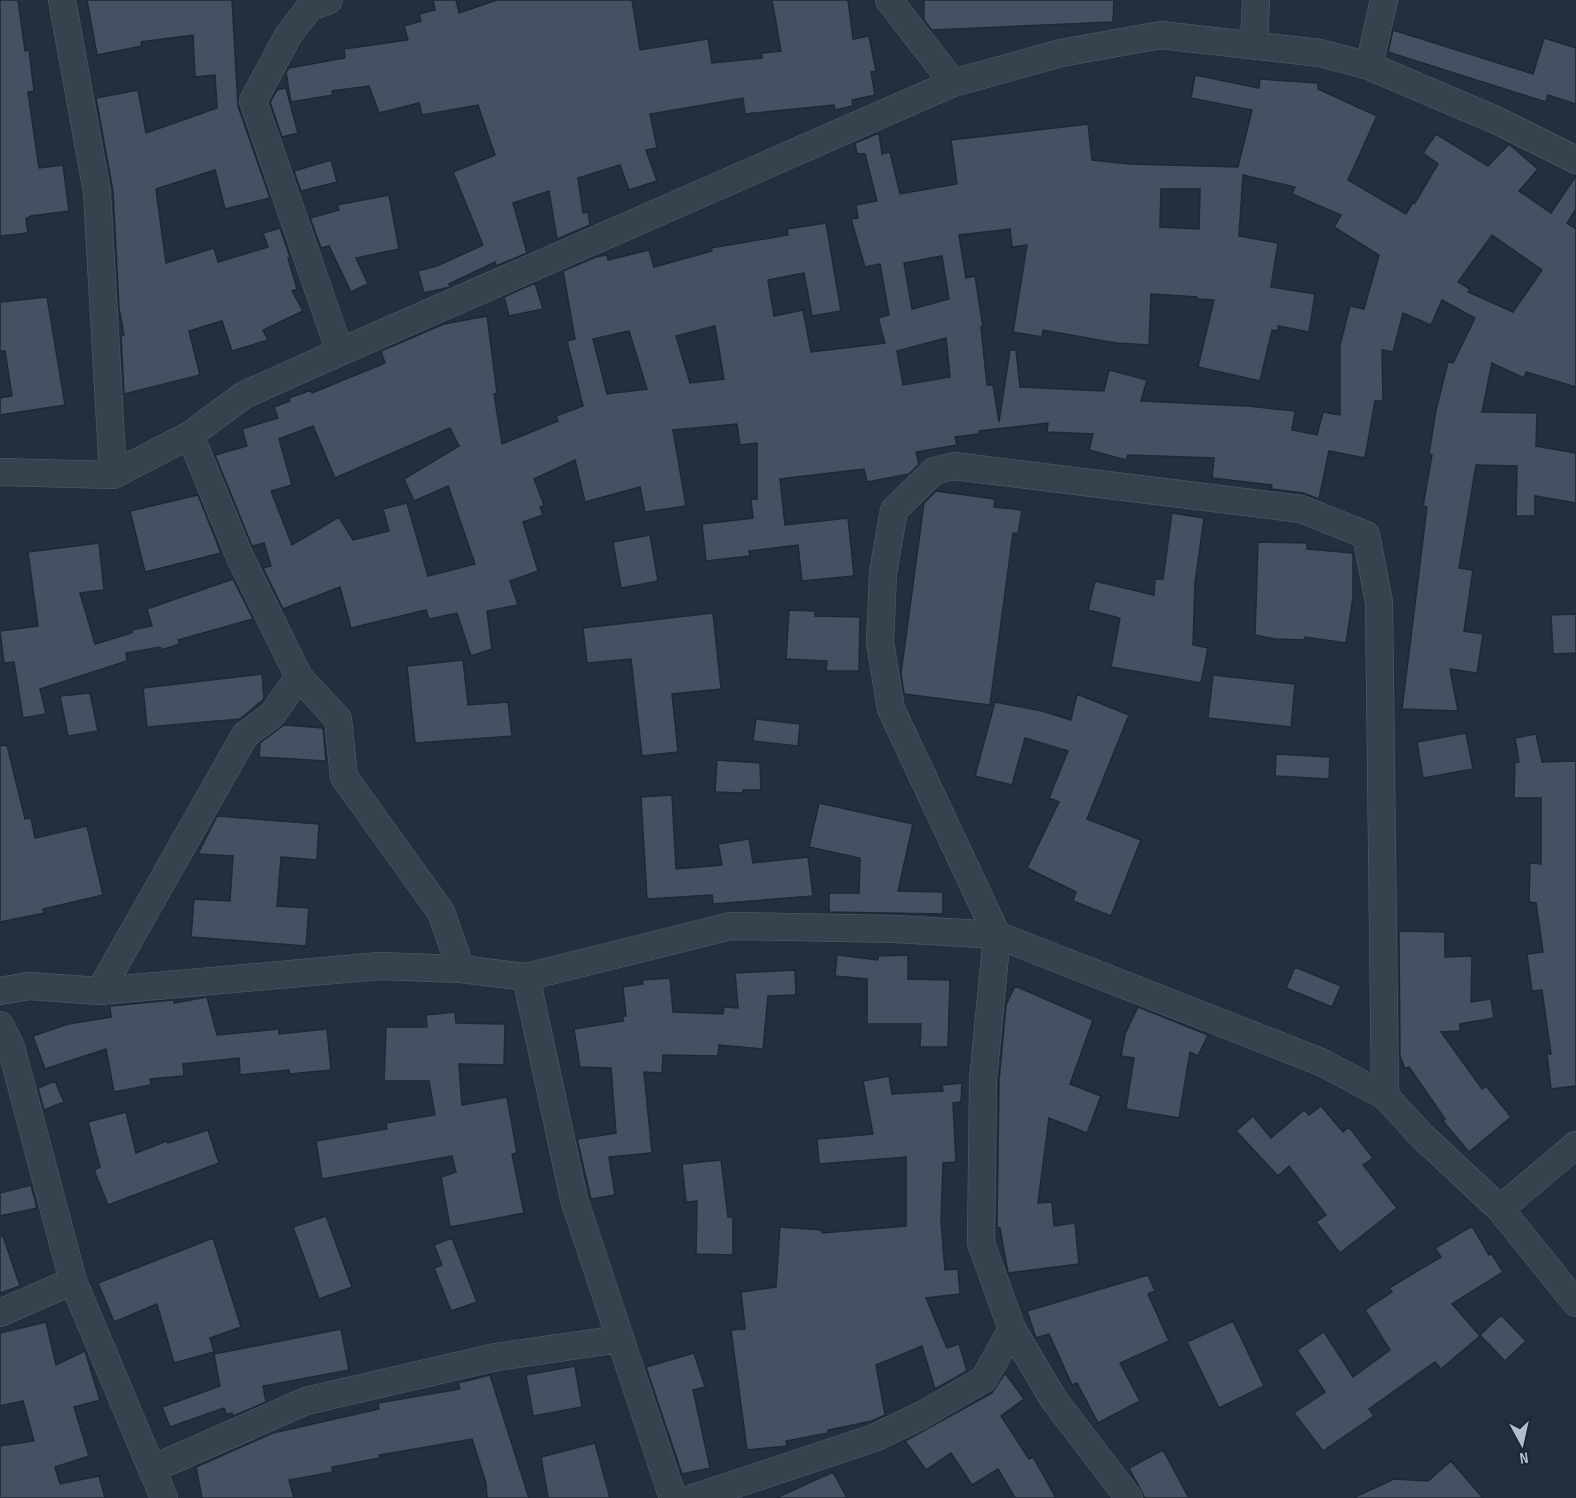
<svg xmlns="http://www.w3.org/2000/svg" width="1576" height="1498" font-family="'Sofia Sans Condensed',sans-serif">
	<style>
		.building { fill: #455162; stroke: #1f2835; stroke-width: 1.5; fill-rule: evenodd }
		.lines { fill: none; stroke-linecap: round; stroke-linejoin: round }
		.street-casing { stroke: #565f6c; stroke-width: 28 }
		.street { stroke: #38414e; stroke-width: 27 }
	</style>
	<rect width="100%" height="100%" fill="#242f3e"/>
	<path class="building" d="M 0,0 L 18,0 L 25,51 L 29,50 L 34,91 L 28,92 L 39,168 L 63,165 L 69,211 L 31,216 L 26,219 L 28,233 L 0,236 Z
		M 87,0 L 232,0 L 238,106 L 270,198 L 225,209 L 215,170 L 156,189 L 166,263 L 214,248 L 218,262 L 268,247 L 263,233 L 280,228 L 290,257 L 288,258 L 297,289 L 292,291 L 303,311 L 263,330 L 268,340 L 232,351 L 222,321 L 189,331 L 200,375 L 124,394 L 121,335 L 124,335 L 119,308 L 113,191 L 96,98 L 138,90 L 146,133 L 217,108 L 215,75 L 195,77 L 193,35 L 141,42 L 142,46 L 97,55 Z
		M 433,0 L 456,0 L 459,13 L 497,0 L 632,0 L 640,50 L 708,39 L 712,63 L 762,58 L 762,53 L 781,51 L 772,0 L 848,0 L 853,39 L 869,36 L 876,71 L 871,72 L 875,95 L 852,100 L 853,106 L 835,110 L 834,105 L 745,114 L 743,98 L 650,114 L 657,148 L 646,150 L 657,181 L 629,190 L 620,165 L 578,178 L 583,213 L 588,212 L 590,225 L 557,239 L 549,191 L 513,203 L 527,253 L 496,266 L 495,262 L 449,284 L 450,287 L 424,293 L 418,271 L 437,266 L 483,245 L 453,172 L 495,155 L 478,105 L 422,115 L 419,103 L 379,113 L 369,86 L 332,91 L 333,95 L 291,102 L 286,72 L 289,68 L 345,58 L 344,49 L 408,40 L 404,26 L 421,21 L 419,14 L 435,10 Z
		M 924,0 L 1114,0 L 1113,22 L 932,30 L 924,20 Z
		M 1393,30 L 1533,74 L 1544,38 L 1576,48 L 1576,104 L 1548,95 L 1546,102 L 1388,52 Z
		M 1195,75 L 1259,88 L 1260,79 L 1318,83 L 1318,89 L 1377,116 L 1348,180 L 1406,214 L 1413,202 L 1415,203 L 1438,164 L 1423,153 L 1436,134 L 1488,166 L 1509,144 L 1538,169 L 1519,191 L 1551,213 L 1576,176 L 1576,209 L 1567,223 L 1576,229 L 1576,387 L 1526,372 L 1524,378 L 1492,363 L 1482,412 L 1537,413 L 1536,446 L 1576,453 L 1576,503 L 1535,496 L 1535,516 L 1516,516 L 1517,466 L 1476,465 L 1459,568 L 1473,570 L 1464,631 L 1483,634 L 1477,673 L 1450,669 L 1458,711 L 1402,709 L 1427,507 L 1423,506 L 1432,455 L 1429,454 L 1436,410 L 1448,362 L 1453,363 L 1475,318 L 1442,300 L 1431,325 L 1403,313 L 1393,352 L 1382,350 L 1383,401 L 1375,401 L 1365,458 L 1329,451 L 1319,499 L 1303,493 L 1271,489 L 1272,485 L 1212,478 L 1214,458 L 1128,455 L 1126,460 L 1089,450 L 1093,434 L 1047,432 L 1048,423 L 979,431 L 979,434 L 955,437 L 957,445 L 916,452 L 919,464 L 909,474 L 867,482 L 864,469 L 780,479 L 785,525 L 848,518 L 854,576 L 802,581 L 798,545 L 749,551 L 750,556 L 706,561 L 702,524 L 753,518 L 751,499 L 757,499 L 757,443 L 740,445 L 737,424 L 673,430 L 686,506 L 645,512 L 640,487 L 585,502 L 575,460 L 534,479 L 544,505 L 540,507 L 543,515 L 523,522 L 538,571 L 510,581 L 518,605 L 487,611 L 492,649 L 471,656 L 457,613 L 429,619 L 426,610 L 351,628 L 340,587 L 283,609 L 263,568 L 271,566 L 264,543 L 252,546 L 215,455 L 247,446 L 242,429 L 278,418 L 274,407 L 290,401 L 289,398 L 311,390 L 312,393 L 385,363 L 381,351 L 444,324 L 487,316 L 497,393 L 494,394 L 502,444 L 558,421 L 556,416 L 583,406 L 567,341 L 575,339 L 563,271 L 596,257 L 607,255 L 608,260 L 649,250 L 654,267 L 712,251 L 711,248 L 788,235 L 787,229 L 826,223 L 841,311 L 812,316 L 804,273 L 768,280 L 774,316 L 803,310 L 811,352 L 885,343 L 878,318 L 889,315 L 880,264 L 865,267 L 851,219 L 858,218 L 856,205 L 877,201 L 865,154 L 857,154 L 855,143 L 879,133 L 882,154 L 890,152 L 900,194 L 957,184 L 951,140 L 1088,124 L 1092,160 L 1129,164 L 1238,167 L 1252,110 L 1191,98 ZM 1243,175 L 1295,187 L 1292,194 L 1341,215 L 1334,227 L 1379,255 L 1364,309 L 1350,306 L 1340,345 L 1340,415 L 1323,412 L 1317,435 L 1292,430 L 1295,411 L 1247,406 L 1141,401 L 1147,380 L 1109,370 L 1104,391 L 1020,387 L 1016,350 L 1010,350 L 999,422 L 993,385 L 987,385 L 981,327 L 983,328 L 975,276 L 966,278 L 959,235 L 1010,229 L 1012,247 L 1027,245 L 1013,332 L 1042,337 L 1043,330 L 1116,343 L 1149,345 L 1151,294 L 1197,297 L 1197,299 L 1214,300 L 1198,367 L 1260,381 L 1272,330 L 1278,331 L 1278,326 L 1309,332 L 1315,294 L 1271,287 L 1278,243 L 1239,236 ZM 1161,189 L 1200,189 L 1199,229 L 1160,227 ZM 1492,235 L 1542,270 L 1513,312 L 1468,292 L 1470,289 L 1458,282 ZM 942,256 L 949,299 L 912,309 L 904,263 ZM 715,326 L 724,379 L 690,383 L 676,336 ZM 629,331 L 647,389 L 607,394 L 593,339 ZM 946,338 L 950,377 L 903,385 L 897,351 ZM 313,426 L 335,478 L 450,428 L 459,446 L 404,479 L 414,501 L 448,486 L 475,564 L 428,576 L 407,503 L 383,509 L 389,531 L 353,540 L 339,517 L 292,545 L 271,491 L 292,485 L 279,439 Z
		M 286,88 L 298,133 L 282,137 L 270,102 L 277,90 Z
		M 331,160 L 337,182 L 301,191 L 294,171 Z
		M 389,195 L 399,249 L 356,258 L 368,284 L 351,292 L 329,246 L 321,248 L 310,218 L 339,210 L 337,205 Z
		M 535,283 L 543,309 L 509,316 L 504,297 Z
		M 47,297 L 65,405 L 0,415 L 0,398 L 12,396 L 5,351 L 0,351 L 0,302 Z
		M 936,491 L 995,499 L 994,507 L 1022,510 L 1018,534 L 1013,533 L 990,705 L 904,694 L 901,673 L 924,503 Z
		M 198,495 L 221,553 L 145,572 L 130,511 Z
		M 1172,513 L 1204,518 L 1195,583 L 1193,645 L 1208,648 L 1201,683 L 1111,667 L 1120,618 L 1088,610 L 1095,581 L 1154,595 L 1155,579 L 1163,579 Z
		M 650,535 L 658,581 L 621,588 L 613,542 Z
		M 1258,542 L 1307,543 L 1307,549 L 1353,553 L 1353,597 L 1346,643 L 1305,637 L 1305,640 L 1275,639 L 1255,635 Z
		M 99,543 L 104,590 L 80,593 L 95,644 L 132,633 L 132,630 L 152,626 L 147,609 L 233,579 L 253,619 L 178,640 L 180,644 L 161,650 L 160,647 L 126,653 L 127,661 L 40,689 L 46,714 L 23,718 L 14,662 L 4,663 L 0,631 L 38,626 L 28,552 Z
		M 789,610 L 815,611 L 815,616 L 860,617 L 859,671 L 826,671 L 827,661 L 786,659 Z
		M 713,613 L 721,689 L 672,694 L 678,752 L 642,756 L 631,659 L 587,663 L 583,628 Z
		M 1576,614 L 1576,653 L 1553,654 L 1551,615 Z
		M 463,660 L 468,705 L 508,702 L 512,736 L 415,743 L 407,666 Z
		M 262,674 L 264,699 L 240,719 L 147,727 L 143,688 Z
		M 1213,675 L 1295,684 L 1291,727 L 1208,718 Z
		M 90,693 L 98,731 L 68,736 L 60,696 Z
		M 1077,694 L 1129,715 L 1087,819 L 1141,840 L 1111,916 L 1073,901 L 1076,892 L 1027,868 L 1059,802 L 1049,798 L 1068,751 L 1025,738 L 1012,785 L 975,776 L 995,702 L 1042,711 L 1071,720 Z
		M 756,719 L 800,724 L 798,746 L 753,741 Z
		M 284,725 L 323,728 L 326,761 L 259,757 L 260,743 Z
		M 1466,733 L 1473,769 L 1423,778 L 1417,742 Z
		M 1536,734 L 1542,762 L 1576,761 L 1576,1086 L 1551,1089 L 1547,1054 L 1551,1054 L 1542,990 L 1532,991 L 1527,954 L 1543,952 L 1536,903 L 1529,902 L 1530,863 L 1541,864 L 1541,798 L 1514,798 L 1515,762 L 1519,762 L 1515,738 Z
		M 7,745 L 25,819 L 31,818 L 35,838 L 87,826 L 103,895 L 43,909 L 44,913 L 0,922 L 0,746 Z
		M 1276,754 L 1330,757 L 1329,779 L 1275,776 Z
		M 717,760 L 760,763 L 761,790 L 743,790 L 743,793 L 715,792 Z
		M 672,795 L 676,869 L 722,865 L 718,844 L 749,839 L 753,863 L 808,857 L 813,896 L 713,904 L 712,895 L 647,899 L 641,797 Z
		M 819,803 L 913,824 L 898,891 L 943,892 L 943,914 L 829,912 L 829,893 L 859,893 L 860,858 L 809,847 Z
		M 217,816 L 319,824 L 317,860 L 281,857 L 277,906 L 309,908 L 306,946 L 191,937 L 194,899 L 230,901 L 233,856 L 198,854 Z
		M 1399,931 L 1445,932 L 1445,957 L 1472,956 L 1471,1002 L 1491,999 L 1494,1018 L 1460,1024 L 1460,1031 L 1441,1032 L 1482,1089 L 1486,1086 L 1511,1117 L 1469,1152 L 1443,1121 L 1445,1119 L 1409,1067 L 1405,1069 L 1400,1056 Z
		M 837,955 L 878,960 L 878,956 L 908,955 L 908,979 L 950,980 L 948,1047 L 920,1047 L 921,1024 L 867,1024 L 867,979 L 835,976 Z
		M 1295,967 L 1341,986 L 1332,1007 L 1286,988 Z
		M 795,970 L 796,995 L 768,996 L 763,1049 L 719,1045 L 718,1056 L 663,1055 L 662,1073 L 644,1072 L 652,1153 L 609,1157 L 615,1195 L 591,1199 L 577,1139 L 616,1133 L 611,1068 L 580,1067 L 574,1029 L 623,1021 L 623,1016 L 626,1016 L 623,987 L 643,984 L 642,980 L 670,978 L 673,1012 L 723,1014 L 724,1007 L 738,1008 L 735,973 Z
		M 1015,986 L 1093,1020 L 1070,1084 L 1101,1096 L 1087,1133 L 1049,1118 L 1038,1203 L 1052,1202 L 1054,1226 L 1075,1223 L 1079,1264 L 1008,1273 L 1000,1228 L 997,1228 L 999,1081 L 1006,1005 Z
		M 207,997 L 217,1035 L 279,1029 L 279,1034 L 327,1029 L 331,1070 L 290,1074 L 289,1070 L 240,1075 L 239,1058 L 183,1064 L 184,1076 L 150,1079 L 151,1085 L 114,1092 L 106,1049 L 45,1069 L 33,1036 L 68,1024 L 111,1017 L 110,1006 L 174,1000 L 174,1003 Z
		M 1138,1007 L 1208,1035 L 1198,1056 L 1190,1052 L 1179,1118 L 1126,1109 L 1134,1058 L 1121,1056 L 1125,1034 Z
		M 455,1012 L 456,1023 L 505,1024 L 504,1065 L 459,1064 L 462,1105 L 507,1097 L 517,1153 L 512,1154 L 524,1213 L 450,1227 L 441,1177 L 456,1172 L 452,1156 L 322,1179 L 316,1141 L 387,1129 L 386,1123 L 435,1115 L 429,1081 L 384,1081 L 386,1027 L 427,1027 L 426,1015 Z
		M 889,1076 L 892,1094 L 943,1091 L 942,1085 L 962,1083 L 961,1102 L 953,1103 L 956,1162 L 943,1163 L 941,1221 L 945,1270 L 958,1269 L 960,1294 L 926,1298 L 947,1348 L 959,1344 L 967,1371 L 935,1389 L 922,1346 L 876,1365 L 885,1415 L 872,1421 L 828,1430 L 828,1433 L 786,1441 L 787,1446 L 747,1450 L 731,1330 L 745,1329 L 741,1292 L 776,1287 L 780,1227 L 822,1230 L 822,1233 L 906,1226 L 906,1157 L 819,1164 L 817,1139 L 873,1134 L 863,1081 Z
		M 55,1081 L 64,1102 L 44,1110 L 38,1088 Z
		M 1321,1106 L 1343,1132 L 1349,1127 L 1373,1158 L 1363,1165 L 1397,1208 L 1340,1253 L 1316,1222 L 1326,1215 L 1289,1166 L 1278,1176 L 1236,1131 L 1253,1116 L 1271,1138 L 1304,1110 L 1309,1115 Z
		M 126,1112 L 136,1153 L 167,1141 L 168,1143 L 208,1130 L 219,1163 L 108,1205 L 94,1170 L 100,1167 L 88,1122 Z
		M 721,1160 L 728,1217 L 733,1217 L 733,1255 L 696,1254 L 697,1201 L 686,1202 L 682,1164 Z
		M 31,1185 L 37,1208 L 0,1216 L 0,1193 Z
		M 326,1216 L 352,1287 L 319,1299 L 293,1227 Z
		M 1472,1226 L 1489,1255 L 1491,1253 L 1503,1272 L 1452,1304 L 1480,1336 L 1441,1369 L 1435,1362 L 1369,1409 L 1374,1416 L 1323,1451 L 1294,1413 L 1325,1392 L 1297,1350 L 1324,1332 L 1353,1377 L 1390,1350 L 1365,1310 L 1392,1292 L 1389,1288 L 1441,1257 L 1435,1248 Z
		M 0,1236 L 3,1236 L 20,1286 L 0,1293 Z
		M 213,1238 L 241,1327 L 210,1338 L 214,1352 L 174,1363 L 157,1304 L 114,1322 L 98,1283 Z
		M 452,1238 L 477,1302 L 451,1311 L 434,1268 L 442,1265 L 434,1245 Z
		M 1148,1275 L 1155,1291 L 1148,1294 L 1169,1341 L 1120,1363 L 1140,1401 L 1098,1423 L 1077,1383 L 1072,1385 L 1049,1334 L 1036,1338 L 1027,1311 Z
		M 1501,1315 L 1526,1341 L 1505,1361 L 1480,1335 Z
		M 1233,1321 L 1264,1386 L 1219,1408 L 1187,1342 Z
		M 46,1322 L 56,1365 L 85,1351 L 100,1400 L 74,1407 L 89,1456 L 55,1467 L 60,1484 L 99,1476 L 105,1498 L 0,1498 L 0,1446 L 34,1441 L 23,1401 L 0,1406 L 0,1333 Z
		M 341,1329 L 349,1370 L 263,1386 L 266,1402 L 233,1416 L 232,1413 L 226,1414 L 224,1408 L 170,1427 L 162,1407 L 220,1386 L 214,1354 Z
		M 694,1353 L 705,1387 L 693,1390 L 710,1468 L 682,1474 L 646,1367 Z
		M 575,1366 L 582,1407 L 533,1416 L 526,1375 Z
		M 1005,1373 L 1024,1399 L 1001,1416 L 1029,1459 L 1033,1457 L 1056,1498 L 1015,1498 L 998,1469 L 972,1485 L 951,1453 L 926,1470 L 905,1441 L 992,1393 Z
		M 490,1375 L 529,1498 L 487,1498 L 486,1483 L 472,1439 L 379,1455 L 380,1458 L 332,1467 L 333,1472 L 289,1480 L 294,1498 L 202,1498 L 196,1467 L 273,1433 L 379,1409 L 378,1403 L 460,1389 L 458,1383 Z
		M 595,1443 L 610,1498 L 548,1498 L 541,1457 Z
		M 1163,1450 L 1189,1498 L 1145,1498 L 1129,1468 Z
		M 1451,1461 L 1483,1498 L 1353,1498 L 1394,1479 L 1428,1481 Z
		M 833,1472 L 847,1498 L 776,1498 Z"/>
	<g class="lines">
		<defs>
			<path id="street" d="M 62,0 L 97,192 L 113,475
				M 329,0 L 310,7 L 289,34 L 253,101 L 340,352
				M 889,0 L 953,83
				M 1254,44 L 1256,0
				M 1369,66 L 1384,0
				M 190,435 L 240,557 L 299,677 L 338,719 L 344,777 L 441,912 L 461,969
				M 0,472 L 113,475 L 190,435 L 244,395 L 340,352 L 953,83 L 1061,53 L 1161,35 L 1320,53 L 1369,66 L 1498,121 L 1576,160
				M 526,977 L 574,1199 L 673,1498
				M 0,991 L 29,986 L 100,991 L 379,966 L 461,969 L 526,977 L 731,926 L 896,929 L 997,935 L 1321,1062 L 1385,1096 L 1421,1135 L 1500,1209 L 1576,1303
				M 100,991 L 245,735 L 272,715 L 299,677
				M 0,1025 L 11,1047 L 73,1281 L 164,1498
				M 1500,1209 L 1576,1145
				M 0,1313 L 73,1281
				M 152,1469 L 306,1401 L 496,1357 L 620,1339
				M 693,1498 L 874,1438 L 922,1415 L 984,1379 L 1012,1329
				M 1129,1498 L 1054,1400 L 1012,1329 L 981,1243 L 983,1080 L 997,935 L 891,709 L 880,642 L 883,573 L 894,510 L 934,471 L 954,466 L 1301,509 L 1366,535 L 1379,602 L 1385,1096"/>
		</defs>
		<use href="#street" class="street-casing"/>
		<use href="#street" class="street"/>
	</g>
	<g transform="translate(1522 1444) rotate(172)" stroke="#1d2633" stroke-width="4.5" paint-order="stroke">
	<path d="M0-4.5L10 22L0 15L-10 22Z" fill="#b4bcc9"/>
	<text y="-9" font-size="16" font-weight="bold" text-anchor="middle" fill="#b4bcc9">N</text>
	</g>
</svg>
